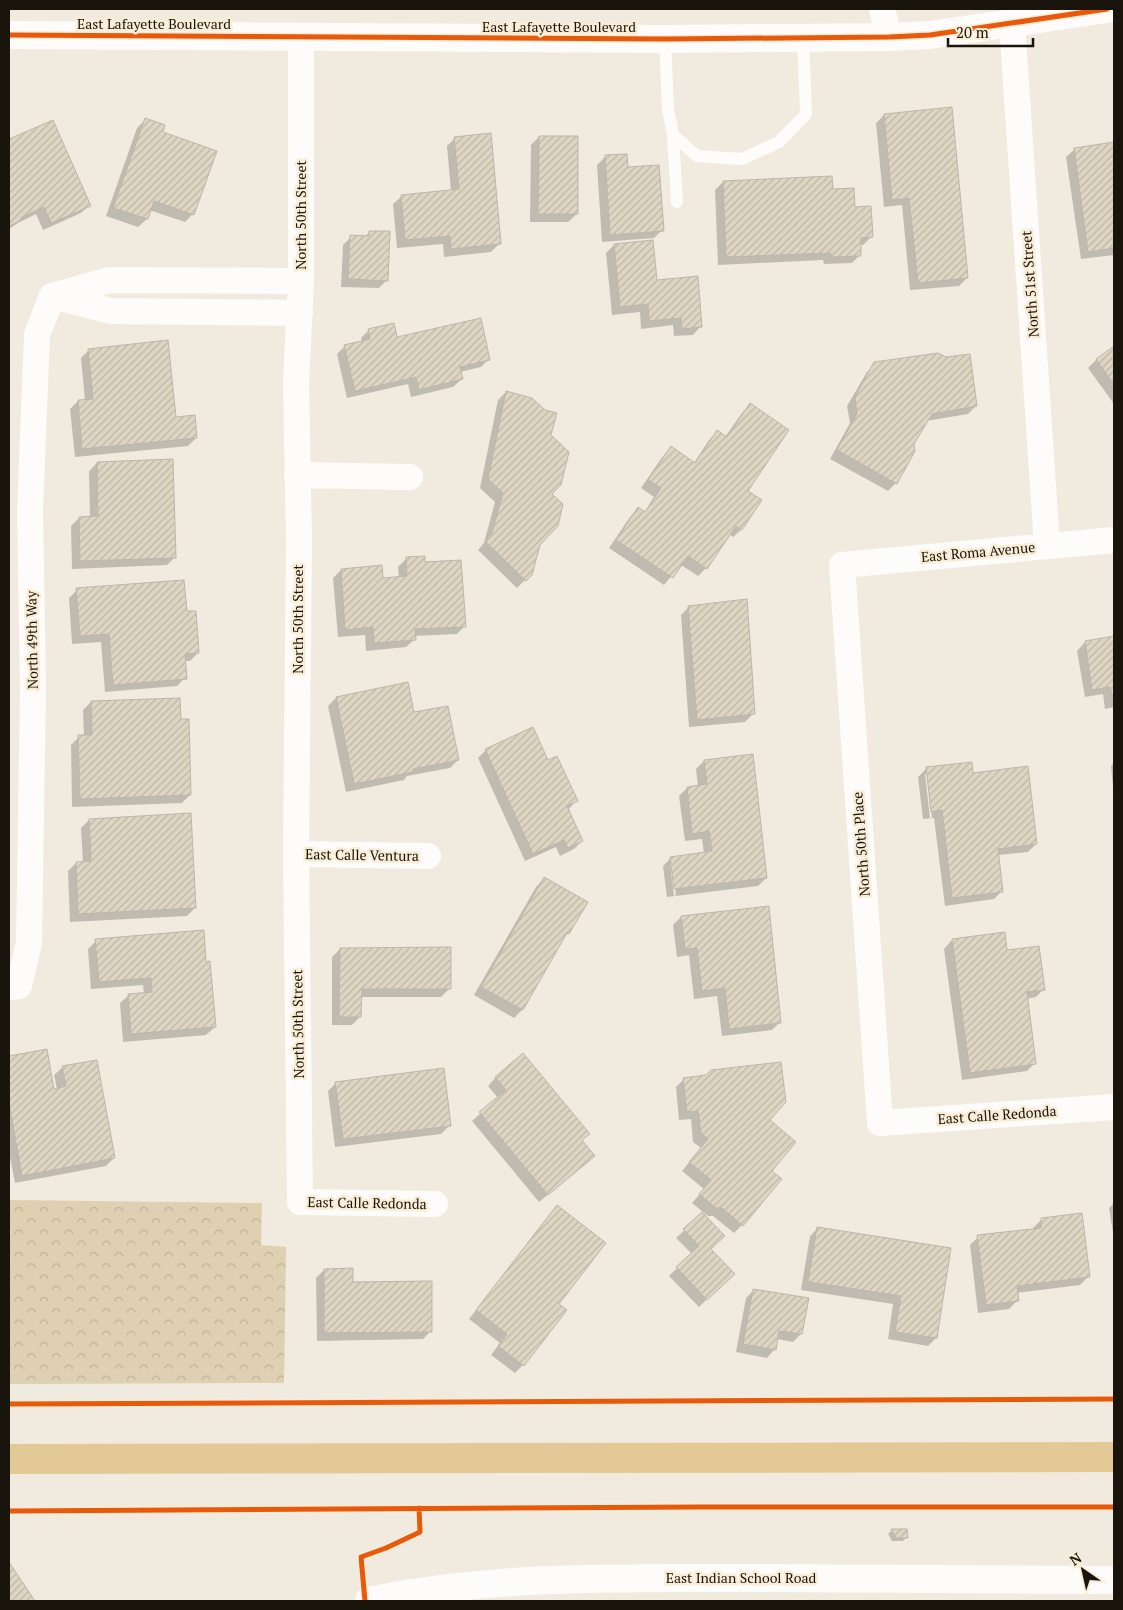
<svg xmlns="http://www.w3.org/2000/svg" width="1123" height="1610" font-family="'PT Serif',serif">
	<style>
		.park { fill: url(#park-crowns) }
		.shadow { fill: #0003; fill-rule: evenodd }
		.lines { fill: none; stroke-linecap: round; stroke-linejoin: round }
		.canal { stroke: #e2c995; stroke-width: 30 }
		.building { fill: url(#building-hatch); stroke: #bcb6ac }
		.service { stroke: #fdfcfa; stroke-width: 12 }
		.minor { stroke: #fdfcfa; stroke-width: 26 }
		.tertiary { stroke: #fdfcfa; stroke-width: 28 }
		.secondary { stroke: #fdfcfa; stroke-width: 28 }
		.cycleway-casing { stroke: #f9edd6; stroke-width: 8 }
		.cycleway { stroke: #e8590c; stroke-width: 5 }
		.labels { text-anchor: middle; stroke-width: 5; stroke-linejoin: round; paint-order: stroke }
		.street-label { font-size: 14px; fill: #19150d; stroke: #f9edd6 }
	</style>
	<defs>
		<pattern id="park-crowns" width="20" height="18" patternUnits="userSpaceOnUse" patternTransform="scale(1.25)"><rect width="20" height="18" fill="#dfd0b2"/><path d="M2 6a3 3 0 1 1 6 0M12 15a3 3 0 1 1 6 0" fill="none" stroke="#bfb298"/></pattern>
		<pattern id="building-hatch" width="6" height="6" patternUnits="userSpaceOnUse" patternTransform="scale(1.25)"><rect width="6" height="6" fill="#ded5c2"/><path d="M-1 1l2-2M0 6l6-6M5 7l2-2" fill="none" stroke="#beb6a6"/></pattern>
	</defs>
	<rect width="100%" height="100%" fill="#f1eade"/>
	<path class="park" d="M 9,1200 L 262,1203 L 261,1245 L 286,1247 L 284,1383 L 9,1384 Z"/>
	<path class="shadow" d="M 884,115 L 967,278 L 959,286 L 910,290 L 902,205 L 884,207 L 876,123 Z
		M 145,120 L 161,133 L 193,214 L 185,222 L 149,210 L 147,219 L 138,227 L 106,216 L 137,128 Z
		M 52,121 L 89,205 L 81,213 L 43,230 L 36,214 L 18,223 L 9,229 L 9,140 Z
		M 539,137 L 577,214 L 568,222 L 530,222 L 531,145 Z
		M 455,138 L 499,244 L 491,252 L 444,257 L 443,244 L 397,248 L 393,204 L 402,196 L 451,191 L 447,146 Z
		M 1114,143 L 1114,255 L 1081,259 L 1066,157 L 1075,149 Z
		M 626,155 L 627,168 L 662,230 L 654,238 L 602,242 L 597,165 L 605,157 Z
		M 723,182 L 832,190 L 854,208 L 871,237 L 863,245 L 860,245 L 860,255 L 852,263 L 824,264 L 823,260 L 718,265 L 715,190 Z
		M 370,232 L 387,280 L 379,288 L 341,287 L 343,245 L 351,237 L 364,237 Z
		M 614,245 L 656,281 L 701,326 L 693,335 L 674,336 L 673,325 L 641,329 L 640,312 L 612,315 L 606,253 Z
		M 369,330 L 397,339 L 489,359 L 481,367 L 460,372 L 462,379 L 453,387 L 411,397 L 408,384 L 347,398 L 337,354 L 345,346 L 362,342 L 361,338 Z
		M 1114,348 L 1114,404 L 1088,368 L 1096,360 Z
		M 89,350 L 175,419 L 196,438 L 188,446 L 75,457 L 70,409 L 78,401 L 85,401 L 81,358 Z
		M 875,364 L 976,406 L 968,414 L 926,421 L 913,444 L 896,483 L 888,491 L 830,459 L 850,423 L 847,406 L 867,372 Z
		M 506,392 L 544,411 L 550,435 L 551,494 L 531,574 L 517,588 L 478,550 L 484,543 L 495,502 L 480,488 L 498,400 Z
		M 750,405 L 742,529 L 733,537 L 729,534 L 706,568 L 698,576 L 681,565 L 664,585 L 609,548 L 630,517 L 638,509 L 644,513 L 654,497 L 641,488 L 663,456 L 671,448 L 694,463 L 709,440 L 718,432 L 725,437 L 742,413 Z
		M 97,463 L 175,557 L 167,565 L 72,569 L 71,526 L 79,518 L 90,517 L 89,471 Z
		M 406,559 L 424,564 L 465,626 L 457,634 L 414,636 L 415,639 L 406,647 L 366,651 L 365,635 L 338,637 L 333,578 L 341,570 L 382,579 L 399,578 L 398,567 Z
		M 77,590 L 186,612 L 198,653 L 190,661 L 184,661 L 185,678 L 177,686 L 105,692 L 101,642 L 72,644 L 69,598 Z
		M 689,607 L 753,714 L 745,722 L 689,727 L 681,615 Z
		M 1114,638 L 1114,707 L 1105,709 L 1103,694 L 1085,697 L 1077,651 L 1085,642 Z
		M 336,698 L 413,714 L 458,760 L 450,768 L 407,776 L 404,780 L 346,792 L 328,706 Z
		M 91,702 L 179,720 L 190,795 L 182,803 L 72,807 L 71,745 L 79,737 L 84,737 L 83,710 Z
		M 486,750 L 548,762 L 576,801 L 568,810 L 582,841 L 574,849 L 560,856 L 556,847 L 525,861 L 478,758 Z
		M 704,761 L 766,878 L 758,886 L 667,897 L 663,866 L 671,858 L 704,854 L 702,839 L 685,841 L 679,796 L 687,788 L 698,786 L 696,769 ZM 670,863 L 672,863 L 676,895 L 674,896 Z
		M 1114,763 L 1114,797 L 1111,766 Z
		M 926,769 L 972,774 L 1036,844 L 1028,852 L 998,855 L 1002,891 L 994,899 L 945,906 L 934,818 L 923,819 L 918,777 ZM 925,774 L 928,774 L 932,818 L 930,818 Z
		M 89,820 L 195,908 L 187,916 L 70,922 L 68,871 L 76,863 L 83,863 L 81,828 Z
		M 544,879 L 568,933 L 562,939 L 522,1010 L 514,1018 L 474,995 L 536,887 Z
		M 681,917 L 780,1022 L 772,1030 L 722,1036 L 717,996 L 694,999 L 689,955 L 677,957 L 673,925 Z
		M 1004,933 L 1006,952 L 1044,989 L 1036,997 L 1026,999 L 1035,1063 L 1027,1071 L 962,1080 L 944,949 L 952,940 Z
		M 96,941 L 205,963 L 215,1027 L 206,1035 L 123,1042 L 120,1003 L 129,995 L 144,994 L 143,985 L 91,989 L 88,949 Z
		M 340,949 L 449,989 L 441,997 L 360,997 L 360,1017 L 352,1025 L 332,1025 L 332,957 Z
		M 46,1050 L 53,1090 L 57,1089 L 54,1075 L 63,1067 L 114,1158 L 106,1166 L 15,1183 L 9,1152 L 9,1058 Z
		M 496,1077 L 588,1134 L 581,1141 L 585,1164 L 539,1202 L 472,1121 L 498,1098 L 488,1086 Z
		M 684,1079 L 771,1171 L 742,1225 L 734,1233 L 713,1216 L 708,1216 L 692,1203 L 704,1189 L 682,1171 L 701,1148 L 693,1142 L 691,1119 L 679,1120 L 676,1087 Z
		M 336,1083 L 450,1125 L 441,1134 L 335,1147 L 328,1091 Z
		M 1114,1203 L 1114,1239 L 1109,1208 Z
		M 557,1207 L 557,1304 L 523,1365 L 515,1373 L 491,1355 L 500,1343 L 469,1319 L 549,1215 Z
		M 702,1214 L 709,1249 L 733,1274 L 699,1307 L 669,1276 L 692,1254 L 676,1238 Z
		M 1041,1220 L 1088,1277 L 1080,1285 L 1016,1293 L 1017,1301 L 1009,1309 L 978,1313 L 970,1245 L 978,1237 L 1033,1230 L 1033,1228 Z
		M 818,1228 L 950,1249 L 936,1338 L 928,1346 L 888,1339 L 893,1304 L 801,1290 L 810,1236 Z
		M 324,1270 L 352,1283 L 431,1331 L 423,1339 L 317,1341 L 316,1278 Z
		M 754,1290 L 801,1334 L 793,1342 L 777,1339 L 775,1349 L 767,1358 L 736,1352 L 746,1298 Z
		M 906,1530 L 906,1538 L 903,1541 L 892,1541 L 888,1534 L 891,1531 Z
		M 9,1564 L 33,1601 L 9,1601 Z"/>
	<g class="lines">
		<path class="canal" d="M 9,1459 L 1114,1457"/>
	</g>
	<path class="building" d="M 952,107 L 968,278 L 918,283 L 909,198 L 892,200 L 884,114 Z
		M 145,118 L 165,125 L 163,132 L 217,151 L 194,215 L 154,201 L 148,219 L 113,208 Z
		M 53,120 L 91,206 L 51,223 L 44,207 L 22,217 L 22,220 L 9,226 L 9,139 Z
		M 491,133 L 501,244 L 451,249 L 450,236 L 405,240 L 401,195 L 459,189 L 454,137 Z
		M 539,136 L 578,136 L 578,214 L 538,214 Z
		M 1114,142 L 1114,248 L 1088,252 L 1074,148 Z
		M 627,154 L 628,167 L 659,165 L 664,231 L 610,235 L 605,155 Z
		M 832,176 L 833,189 L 854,188 L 855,207 L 871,206 L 873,237 L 861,238 L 861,256 L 831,257 L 831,253 L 726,257 L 723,181 Z
		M 369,231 L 390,231 L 388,281 L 348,279 L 350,235 L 369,236 Z
		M 653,240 L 657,280 L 698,276 L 702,327 L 682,329 L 681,318 L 649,321 L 648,304 L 620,307 L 614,244 Z
		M 481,318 L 490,360 L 460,367 L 463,379 L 419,390 L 416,377 L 355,391 L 344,345 L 370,339 L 368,329 L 394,323 L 397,337 Z
		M 168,340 L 176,417 L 195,415 L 197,438 L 82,449 L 78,400 L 93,399 L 88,349 Z
		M 1114,346 L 1114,385 L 1096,359 Z
		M 938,353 L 946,357 L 970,354 L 977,406 L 932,414 L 914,444 L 915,451 L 897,484 L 837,450 L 857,414 L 855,397 L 874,362 Z
		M 506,391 L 532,398 L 545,410 L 557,413 L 551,435 L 569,452 L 561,485 L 552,494 L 563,504 L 558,526 L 540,545 L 532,575 L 526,581 L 485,541 L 492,533 L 503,493 L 488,479 Z
		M 750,403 L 789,430 L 748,491 L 762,500 L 742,530 L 736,526 L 707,569 L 688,556 L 673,578 L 616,540 L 638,507 L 645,512 L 661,488 L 648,480 L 671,446 L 695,463 L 717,430 L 727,437 Z
		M 173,459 L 176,558 L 80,561 L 79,517 L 98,516 L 97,462 Z
		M 425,556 L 425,562 L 461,560 L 466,627 L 415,629 L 416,640 L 374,643 L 373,627 L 345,630 L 341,569 L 382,565 L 383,578 L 407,576 L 406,557 Z
		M 184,580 L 187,611 L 196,611 L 199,653 L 185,654 L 187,679 L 113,685 L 109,634 L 80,636 L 76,588 Z
		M 747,599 L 755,714 L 697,720 L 688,606 Z
		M 1114,636 L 1114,701 L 1113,701 L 1110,687 L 1092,690 L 1085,641 Z
		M 408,682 L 414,712 L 448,706 L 459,760 L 413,769 L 413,772 L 354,784 L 336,697 Z
		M 180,698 L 181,719 L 189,719 L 191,795 L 80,799 L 78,735 L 92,735 L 91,701 Z
		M 533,727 L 548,760 L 557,756 L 578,801 L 567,806 L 583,841 L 568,848 L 564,840 L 533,854 L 485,749 Z
		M 753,754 L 767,878 L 674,889 L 670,857 L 712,851 L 709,831 L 692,834 L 687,787 L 707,784 L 704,760 Z
		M 972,762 L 973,773 L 1028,766 L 1037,844 L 998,849 L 1003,892 L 952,898 L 942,810 L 931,812 L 926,767 Z
		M 191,813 L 196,908 L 78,914 L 76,862 L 91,861 L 89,819 Z
		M 544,877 L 588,902 L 569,934 L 567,933 L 523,1010 L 481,987 Z
		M 769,906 L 781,1023 L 729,1029 L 725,988 L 702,991 L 697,948 L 685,949 L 681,916 Z
		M 204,930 L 206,962 L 210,961 L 216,1027 L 131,1034 L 128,994 L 152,992 L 151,978 L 99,982 L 95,939 Z
		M 1005,932 L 1007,950 L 1039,946 L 1045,990 L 1027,992 L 1036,1064 L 970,1073 L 952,939 Z
		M 451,947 L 451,989 L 362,989 L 361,1017 L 339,1017 L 340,948 Z
		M 47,1049 L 54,1089 L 66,1086 L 62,1066 L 97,1060 L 115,1158 L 22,1176 L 9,1103 L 9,1056 Z
		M 523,1053 L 590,1134 L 582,1140 L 595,1156 L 548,1195 L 479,1112 L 506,1090 L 495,1077 Z
		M 781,1062 L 786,1102 L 770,1120 L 796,1142 L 772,1171 L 782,1179 L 743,1226 L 722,1208 L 716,1208 L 699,1194 L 711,1180 L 689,1162 L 708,1139 L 701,1133 L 698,1111 L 687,1112 L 683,1078 L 706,1075 L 711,1070 Z
		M 444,1068 L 451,1126 L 343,1139 L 335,1082 Z
		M 557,1205 L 606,1243 L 559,1304 L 567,1310 L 524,1366 L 498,1346 L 507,1334 L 476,1310 Z
		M 702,1212 L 725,1236 L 711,1249 L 735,1274 L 707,1300 L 676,1267 L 699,1246 L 683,1229 Z
		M 1082,1213 L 1090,1277 L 1017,1286 L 1019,1301 L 986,1305 L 977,1235 L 1041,1228 L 1041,1218 Z
		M 817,1227 L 951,1248 L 937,1338 L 895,1332 L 901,1296 L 808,1282 Z
		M 353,1268 L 353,1282 L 432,1281 L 432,1332 L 324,1333 L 324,1269 Z
		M 753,1289 L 809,1298 L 802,1334 L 779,1331 L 776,1350 L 743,1344 Z
		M 891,1529 L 907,1529 L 908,1538 L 896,1538 Z
		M 9,1562 L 35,1601 L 9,1601 Z"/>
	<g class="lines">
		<path class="service" d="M 665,39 L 668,109 L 673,135 L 697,156 L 742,159 L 779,142 L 806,114 L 803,37
			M 673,135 L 677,202"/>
		<path class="minor" d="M 882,9 L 889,37
			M 1012,23 L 1047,546
			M 301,37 L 301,281 L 296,383 L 299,541 L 296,854 L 300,1202 L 435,1204
			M 52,296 L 109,280 L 301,281
			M 53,296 L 110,311 L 300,313
			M 297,475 L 410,477
			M 1114,540 L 842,565 L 880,1123 L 1114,1107
			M 296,854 L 428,856
			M 9,987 L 19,986 L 29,943 L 33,688 L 30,511 L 37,335 L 52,296"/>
		<path class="tertiary" d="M 9,35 L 665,39 L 889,37 L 930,35 L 1107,9"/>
		<path class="secondary" d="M 369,1601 C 492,1575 619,1578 745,1578 C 868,1579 991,1580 1114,1580"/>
		<defs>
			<path id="cycleway" d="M 9,35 L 665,39 L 889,37 L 930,35 L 1107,9
				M 9,1404 L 1114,1399
				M 9,1511 L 697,1507 L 1114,1507
				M 365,1601 L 361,1557 L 386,1548 L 420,1532 L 419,1508"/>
		</defs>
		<use href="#cycleway" class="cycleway-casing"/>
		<use href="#cycleway" class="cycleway"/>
	</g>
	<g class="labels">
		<g class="street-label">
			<text x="154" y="29">East Lafayette Boulevard</text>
			<text x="559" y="32">East Lafayette Boulevard</text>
			<text transform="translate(301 215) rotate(-90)" y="5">North 50th Street</text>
			<text transform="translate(1030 284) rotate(-94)" y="5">North 51st Street</text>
			<text transform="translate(978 552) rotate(-5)" y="5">East Roma Avenue</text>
			<text transform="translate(298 619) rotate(-90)" y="5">North 50th Street</text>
			<text transform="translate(32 640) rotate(-91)" y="5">North 49th Way</text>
			<text transform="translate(861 844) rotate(-94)" y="5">North 50th Place</text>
			<text transform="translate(362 855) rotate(1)" y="5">East Calle Ventura</text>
			<text transform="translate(298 1024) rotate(-91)" y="5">North 50th Street</text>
			<text transform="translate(997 1115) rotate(-4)" y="5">East Calle Redonda</text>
			<text transform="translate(367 1203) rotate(1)" y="5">East Calle Redonda</text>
			<text x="741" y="1583">East Indian School Road</text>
		</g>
	</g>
	<rect width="1123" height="1610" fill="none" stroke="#19150d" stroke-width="20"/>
	<g transform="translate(1083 1570) rotate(326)" stroke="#f9edd6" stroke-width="4" paint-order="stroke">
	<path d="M0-4L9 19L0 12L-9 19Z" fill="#19150d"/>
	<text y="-8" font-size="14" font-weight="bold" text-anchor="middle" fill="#19150d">N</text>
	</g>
	<path d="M948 38v8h85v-8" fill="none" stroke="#19150d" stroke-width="2.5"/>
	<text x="956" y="38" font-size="15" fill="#19150d" stroke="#f9edd6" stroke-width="4" paint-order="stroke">20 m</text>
</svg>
